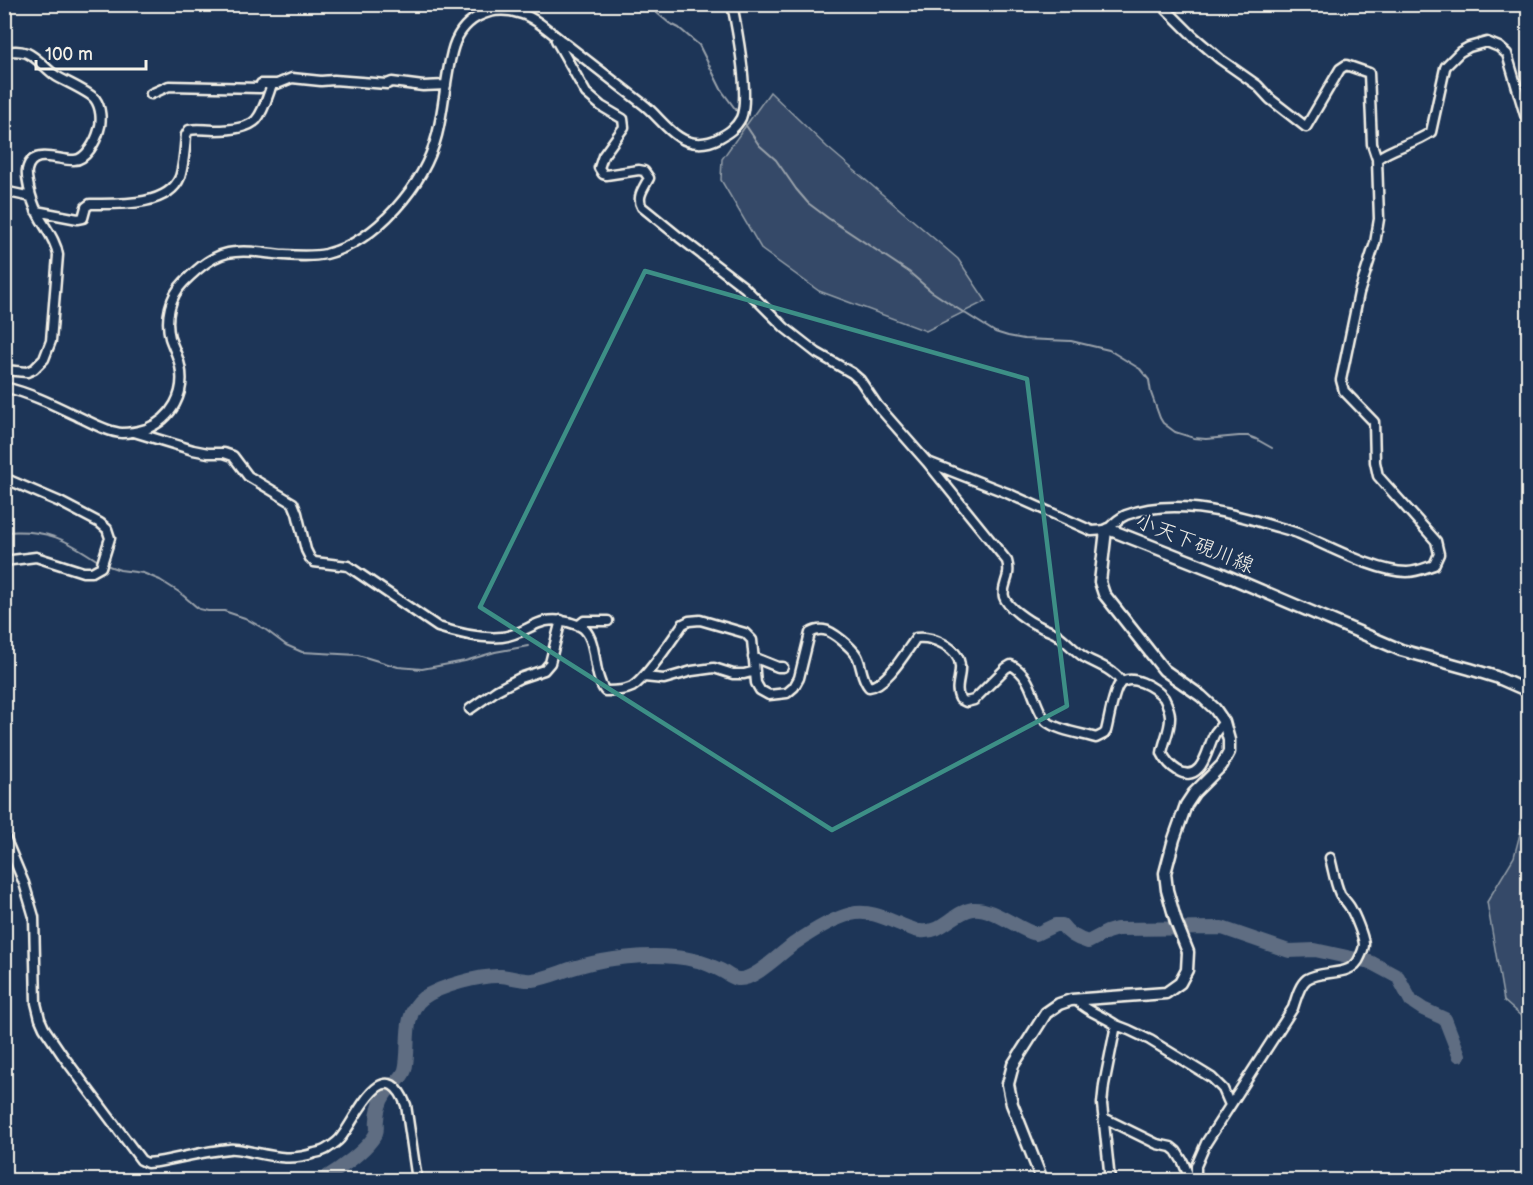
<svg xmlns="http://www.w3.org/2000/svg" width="1533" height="1185" font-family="'Balsamiq Sans','Klee One',sans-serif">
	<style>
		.green { fill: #354a67; stroke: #949ea8; stroke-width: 1.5 }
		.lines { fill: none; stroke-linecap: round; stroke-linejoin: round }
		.stream { stroke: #9aa2ab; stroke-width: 2 }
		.river { stroke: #5e6d82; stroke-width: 14 }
		.minor-casing { stroke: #f4f1e8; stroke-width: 13 }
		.major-casing { stroke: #f4f1e8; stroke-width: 15 }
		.minor { stroke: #1d3557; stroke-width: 8 }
		.major { stroke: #1d3557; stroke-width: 10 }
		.marked { fill: none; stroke: #3d8f86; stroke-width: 4.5; stroke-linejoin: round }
		.labels { text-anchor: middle; stroke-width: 4.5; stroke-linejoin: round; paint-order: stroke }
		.street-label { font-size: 21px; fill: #f4f1e8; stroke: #1d3557 }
	</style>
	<rect width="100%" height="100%" fill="#1d3557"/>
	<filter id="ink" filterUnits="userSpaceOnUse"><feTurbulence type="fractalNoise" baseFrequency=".0167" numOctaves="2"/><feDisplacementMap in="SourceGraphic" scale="12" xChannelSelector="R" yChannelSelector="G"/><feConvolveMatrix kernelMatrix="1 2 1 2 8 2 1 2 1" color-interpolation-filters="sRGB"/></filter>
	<g filter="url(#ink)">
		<path class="green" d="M 770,92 L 827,147 L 958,259 L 986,301 L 926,331 L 819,291 L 762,250 L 721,180 L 722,159 Z
			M 1528,803 L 1528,1022 L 1504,1001 L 1487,902 L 1514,857 Z"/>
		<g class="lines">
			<path class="stream" d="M 646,4 L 669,23 L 679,28 L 699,45 L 722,91 L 739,114
				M 743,121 L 759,145 L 776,160 L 796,189 L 808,203 L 828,218 L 909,272 L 931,291 L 955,307 L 995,332 L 1008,336 L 1024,339 L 1071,341 L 1109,350 L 1140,369 L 1149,380 L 1151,393 L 1160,418 L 1163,423 L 1175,432 L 1194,438 L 1206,439 L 1239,436 L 1248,436 L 1256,439 L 1272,448
				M 4,532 C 48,529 66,539 101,563
				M 106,565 L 120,570 L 143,573 L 160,580 L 179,592 L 199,609 L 208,611 L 224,611 L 245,618 L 266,630 L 286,645 L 302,652 L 358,655 L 398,667 L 422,669 L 465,661 L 495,652 L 528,646"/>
			<path class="river" d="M 322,1180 C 337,1171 369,1149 376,1133 C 378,1129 376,1124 377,1120 C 377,1112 380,1101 385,1094 C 390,1086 402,1080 405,1070 C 411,1047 401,1015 423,998 C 440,986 481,975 501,976 C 511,977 522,981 532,980 C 549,978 564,970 580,966 C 608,958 646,954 675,957 C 690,958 704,962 718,969 C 724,971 731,978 738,979 C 754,981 782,952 795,943 C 811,932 831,919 851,914 C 870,909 889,920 907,927 C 911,928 916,931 920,931 C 942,934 953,912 973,909 C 993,907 1017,929 1036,934 L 1055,925 L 1062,925 C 1068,934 1078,939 1088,942 L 1107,932 L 1117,929 L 1222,928 L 1289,951 L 1315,950 L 1370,962 L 1398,977 L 1411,1001 L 1423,1009 L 1445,1019 L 1459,1055"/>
			<defs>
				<path id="minor" d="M 556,40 L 586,93 L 601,106 L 623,119 L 624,127 L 603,156 L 599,168 L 603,174 L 606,175 L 639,170 L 644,171 L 649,178 C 644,188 636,197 642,207 L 679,237 L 744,287 L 785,328 L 817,353 L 852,373 L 860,380 L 877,405 L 927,462 L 1007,561 C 1012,578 1001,585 1004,597 C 1007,607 1029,622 1039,626 C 1045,630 1053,631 1059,636 C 1068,643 1075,651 1084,657 C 1096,664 1115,670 1121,682
					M 4,52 C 12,51 19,50 27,53 C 38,58 46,69 56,76 C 66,82 88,91 95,99 C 101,107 102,121 99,130 C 96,141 86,160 74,160 C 59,161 32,147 27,170 C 26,176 28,182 29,188 C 31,197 34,206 38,214 C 45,228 56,240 58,255 L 51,341 L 44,359 L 34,369 L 27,372 L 4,370
					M 151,94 L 169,86 L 260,88 L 261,84 L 277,84 L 292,78 L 321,81 L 334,80 L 387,84 L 392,82 L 423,86 L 446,85
					M 1377,159 C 1393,147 1414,144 1431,132 L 1445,68 L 1446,66 L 1460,52 L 1469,47 L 1487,42 L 1499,47 L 1507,54 L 1525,115 L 1528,120
					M 4,191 L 31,197
					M 36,211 L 78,219 L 83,218 L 86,207 L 90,204 C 117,204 168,207 180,177 C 184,165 185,147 186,135 L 189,130 C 198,128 205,130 214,130 C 226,130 247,129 256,120 C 264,111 268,95 272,84
					M 4,387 C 30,393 54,405 77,416 C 91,422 107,432 122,433 C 130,433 139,431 146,429 C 172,419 186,393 180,366 C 178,356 173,347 170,338 C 165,318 170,296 184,282 C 198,268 215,253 235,252 C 251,250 268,254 284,255 C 298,256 312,257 326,254 C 377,241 424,185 437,135 C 444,108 445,79 452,52 C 460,19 490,3 522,14 C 537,19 550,32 562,41 C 589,62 616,83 643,104 C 656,114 665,128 679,137 C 691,145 706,145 719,138 C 728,133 736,128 741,118 C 750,96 737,29 732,4
					M 134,432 L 193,450 L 208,453 L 224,453 L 233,456 L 248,476 L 293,503 L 297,513 L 306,550 L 310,558 L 314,562 L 348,566 L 438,627 C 457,633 482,639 502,637 C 528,634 538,614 568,622 C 574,624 581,625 585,630 C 598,644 592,673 605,691 C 614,691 624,691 632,687 C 647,678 672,639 683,624 L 689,621 L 700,620 L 745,633 L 752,640 L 756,683 L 760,690 L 769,695 L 787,693 L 794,687 L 799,678 L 810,633 C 815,630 818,629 824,630 C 833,631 852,648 857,656 C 862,666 861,678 869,687 C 887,685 905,653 916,638 C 932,636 959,647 960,666 C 961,678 954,688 960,699 L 966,702 L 974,700 L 1006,668 L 1011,665 C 1031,676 1031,694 1041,713 C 1042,715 1044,719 1046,721 C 1056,730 1083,734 1096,738 L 1104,734 L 1106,731 C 1109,720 1113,693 1119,685 C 1130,672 1155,687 1164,698 C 1166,702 1170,711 1170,716 C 1171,728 1164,741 1162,753 C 1168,765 1186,783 1199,768 C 1207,759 1209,744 1215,733 C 1218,729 1221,725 1224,722
					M 928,462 L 1007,493 L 1092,531 L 1106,530
					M 4,478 L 60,502 L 100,523 L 107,529 L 110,538 L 101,567 L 92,572 L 83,572 L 36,557 L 4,561
					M 1108,529 C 1113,524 1119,518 1126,515 C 1171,498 1226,511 1270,525 C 1280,528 1291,530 1300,534 C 1329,546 1376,572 1407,572 C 1417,572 1425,568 1434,565 L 1439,554 L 1436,541 L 1378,476 L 1375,462 L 1374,422 L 1344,391 L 1341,380 L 1359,293 L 1375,243 L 1379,219 L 1377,159 L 1372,144 L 1369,73 L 1346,65 L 1340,69 L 1306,127 L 1270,99 L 1257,85 L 1220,59 L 1193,36 L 1161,4
					M 579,625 L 584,621 L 608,621
					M 753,657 L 778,667 L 783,667
					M 644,677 L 664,679 L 692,671 L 714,668 L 733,674 L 744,674 L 755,671
					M 470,709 L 497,690 L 520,678 L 544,670 L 550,663 L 561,620
					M 4,835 L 24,883 L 34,917 L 36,1003 L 40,1019 L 44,1028 L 63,1056 L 141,1160 L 147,1163 L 157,1162 C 181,1158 205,1151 229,1149 C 237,1148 245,1151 252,1152 C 276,1157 292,1161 315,1153 C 320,1152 324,1151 328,1148 C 333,1145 339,1141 342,1136 C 357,1117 384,1050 406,1105 L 417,1180
					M 1076,1000 C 1089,1013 1102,1015 1116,1025 L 1104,1085 L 1102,1104 L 1110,1180
					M 1116,1025 L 1129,1030 L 1150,1040 L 1212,1078 L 1223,1089 L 1230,1105
					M 1104,1118 L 1157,1144 L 1171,1147 L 1176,1151 L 1183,1162 L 1190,1179 L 1195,1180
					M 1196,1180 L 1196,1166 L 1206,1143 L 1293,1008 C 1296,999 1299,985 1307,979 C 1323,969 1352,978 1360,957 C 1362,953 1364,948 1364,944 C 1363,935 1355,916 1351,909 C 1348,903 1343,899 1340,894 C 1335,883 1333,869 1330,858"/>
				<path id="major" d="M 1042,1180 L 1012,1104 L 1008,1084 L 1013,1065 L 1046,1013 L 1059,1004 L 1071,1000 L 1166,993 L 1180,983 L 1187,970 L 1188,952 L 1176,922 L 1167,890 L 1165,873 L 1174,839 L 1186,805 L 1194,793 L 1222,765 L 1229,752 L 1229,740 L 1224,722 L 1215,709 L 1201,696 L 1164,670 L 1104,594 L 1100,582 L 1106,530 L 1108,529 L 1220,573 L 1401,650 L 1470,669 L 1496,677 L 1528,691"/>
			</defs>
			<use href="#minor" class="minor-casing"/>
			<use href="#major" class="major-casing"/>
			<use href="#minor" class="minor"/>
			<use href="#major" class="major"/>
		</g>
	</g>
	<path class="marked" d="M 645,271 L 1027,379 L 1067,706 L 832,830 L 480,607 Z"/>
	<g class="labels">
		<g class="street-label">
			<text transform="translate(1195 543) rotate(22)" y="7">小天下硯川線</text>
		</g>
	</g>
	<rect width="1533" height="1185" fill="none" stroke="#1d3557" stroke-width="24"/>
	<rect x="12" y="12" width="1509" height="1161" fill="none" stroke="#f4f1e8" stroke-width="2" filter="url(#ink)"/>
	<path d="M36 60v9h110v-9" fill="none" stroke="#f4f1e8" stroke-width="3"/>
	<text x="45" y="60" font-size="18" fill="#f4f1e8" stroke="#1d3557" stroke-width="4.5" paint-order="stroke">100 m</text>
</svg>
